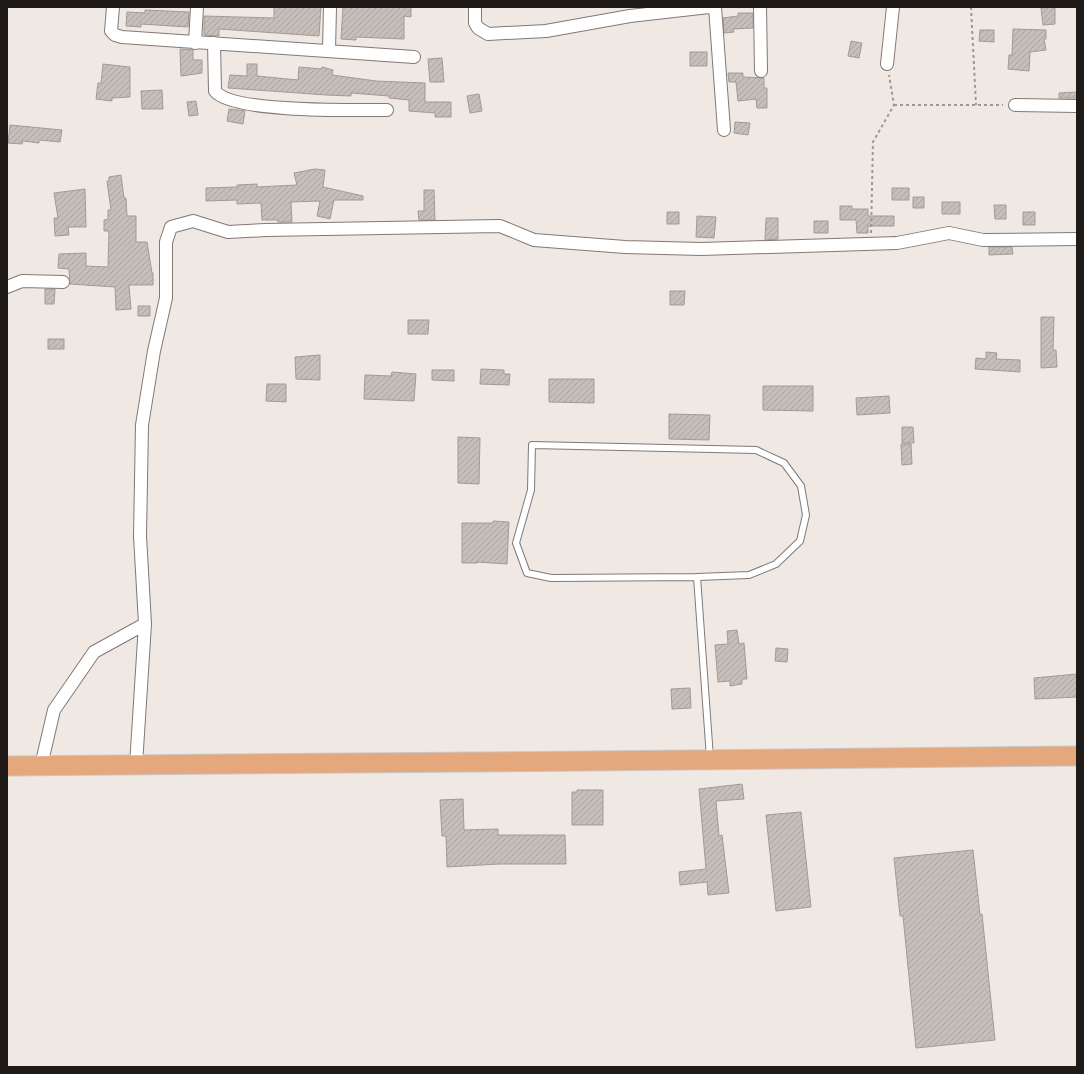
<svg xmlns="http://www.w3.org/2000/svg" width="1084" height="1074" font-family="'Work Sans',sans-serif">
	<style>
		.building { fill: url(#building-hatch); stroke: #a29a96 }
		.lines { fill: none; stroke-linecap: round; stroke-linejoin: round }
		.lane-casing { stroke: #807975; stroke-width: 8 }
		.street-casing { stroke: #807975; stroke-width: 14 }
		.primary-casing { stroke: #c9c8c8; stroke-width: 21 }
		.path { stroke: #9e9894; stroke-width: 2; stroke-dasharray: 3 3; stroke-linecap: butt }
		.lane { stroke: #fff; stroke-width: 6 }
		.street { stroke: #fff; stroke-width: 12 }
		.primary { stroke: #e5a77c; stroke-width: 19 }
	</style>
	<defs>
		<pattern id="building-hatch" width="6" height="6" patternUnits="userSpaceOnUse"><rect width="6" height="6" fill="#c6beba"/><path d="M-1 1l2-2M0 6l6-6M5 7l2-2" fill="none" stroke="#aaa39f"/></pattern>
	</defs>
	<rect width="100%" height="100%" fill="#f0e8e3"/>
	<path class="building" d="M 274,7 L 321,7 L 319,36 L 219,29 L 219,36 L 204,35 L 204,16 L 274,18 Z
		M 343,7 L 411,7 L 411,17 L 404,16 L 404,39 L 356,37 L 356,40 L 341,39 Z
		M 1055,7 L 1055,24 L 1043,25 L 1041,8 Z
		M 145,10 L 189,12 L 188,27 L 141,24 L 141,27 L 126,26 L 127,12 L 145,13 Z
		M 738,13 L 753,13 L 753,28 L 733,29 L 734,32 L 724,33 L 723,18 L 738,16 Z
		M 1013,29 L 1046,30 L 1046,39 L 1044,39 L 1046,50 L 1030,52 L 1029,71 L 1008,69 L 1009,55 L 1012,55 Z
		M 980,30 L 994,30 L 994,42 L 979,41 Z
		M 851,41 L 862,43 L 859,58 L 848,56 Z
		M 180,49 L 193,50 L 193,60 L 202,60 L 202,73 L 181,76 Z
		M 690,52 L 707,52 L 707,66 L 690,66 Z
		M 442,58 L 444,82 L 430,82 L 428,59 Z
		M 103,64 L 130,67 L 130,97 L 112,98 L 112,101 L 96,99 L 98,83 L 101,83 Z
		M 247,64 L 257,64 L 257,76 L 298,80 L 299,67 L 322,69 L 322,67 L 333,70 L 332,75 L 376,81 L 425,83 L 425,102 L 451,102 L 451,117 L 435,117 L 435,113 L 409,111 L 409,100 L 389,98 L 389,96 L 351,93 L 351,96 L 326,95 L 228,88 L 230,75 L 247,76 Z
		M 728,73 L 743,73 L 743,77 L 764,78 L 764,88 L 767,88 L 767,108 L 757,108 L 756,99 L 738,101 L 736,82 L 729,82 Z
		M 162,90 L 163,109 L 142,109 L 141,91 Z
		M 1077,92 L 1077,98 L 1059,98 L 1059,93 Z
		M 479,94 L 482,111 L 470,113 L 467,96 Z
		M 196,101 L 198,115 L 189,116 L 187,102 Z
		M 229,109 L 245,111 L 243,124 L 227,121 Z
		M 735,122 L 750,123 L 748,135 L 734,133 Z
		M 10,125 L 62,130 L 60,142 L 39,140 L 39,143 L 23,141 L 22,144 L 8,143 Z
		M 315,169 L 325,170 L 323,187 L 363,196 L 363,200 L 334,200 L 330,219 L 317,216 L 320,201 L 291,202 L 292,222 L 278,222 L 278,220 L 262,220 L 261,203 L 237,204 L 237,200 L 206,201 L 206,188 L 237,187 L 237,185 L 257,184 L 257,187 L 297,185 L 294,173 Z
		M 121,175 L 124,198 L 126,198 L 127,216 L 136,216 L 136,242 L 147,242 L 152,273 L 153,273 L 153,285 L 129,285 L 131,309 L 116,310 L 115,287 L 70,284 L 69,269 L 58,268 L 59,254 L 86,253 L 86,266 L 108,267 L 109,231 L 104,231 L 104,220 L 108,219 L 108,210 L 111,210 L 107,181 L 109,181 L 109,177 Z
		M 892,188 L 909,188 L 909,200 L 892,200 Z
		M 85,189 L 86,227 L 68,227 L 69,235 L 55,236 L 54,218 L 58,218 L 54,193 Z
		M 424,190 L 434,190 L 435,220 L 419,220 L 418,211 L 424,211 Z
		M 913,197 L 924,197 L 924,208 L 913,208 Z
		M 942,202 L 960,202 L 960,214 L 942,214 Z
		M 994,205 L 1006,205 L 1006,219 L 995,219 Z
		M 840,206 L 852,206 L 852,209 L 868,209 L 868,216 L 894,216 L 894,226 L 868,226 L 868,233 L 857,233 L 856,220 L 840,220 Z
		M 667,212 L 679,212 L 679,224 L 667,224 Z
		M 1023,212 L 1035,212 L 1035,225 L 1023,225 Z
		M 697,216 L 716,217 L 714,238 L 696,237 Z
		M 766,218 L 778,218 L 778,239 L 765,240 Z
		M 814,221 L 828,221 L 828,233 L 814,233 Z
		M 989,247 L 1012,247 L 1013,254 L 989,255 Z
		M 45,289 L 55,289 L 54,304 L 45,304 Z
		M 670,291 L 685,291 L 684,305 L 670,305 Z
		M 138,306 L 150,306 L 150,316 L 138,316 Z
		M 1041,317 L 1054,317 L 1053,350 L 1056,350 L 1057,367 L 1041,368 Z
		M 408,320 L 429,320 L 428,334 L 408,334 Z
		M 48,339 L 64,339 L 64,349 L 48,349 Z
		M 986,352 L 997,353 L 996,359 L 1020,360 L 1020,372 L 975,369 L 976,358 L 986,359 Z
		M 320,355 L 320,380 L 296,379 L 295,357 Z
		M 481,369 L 504,370 L 504,374 L 510,374 L 509,385 L 480,384 Z
		M 432,370 L 454,370 L 454,381 L 432,380 Z
		M 392,372 L 416,374 L 414,401 L 364,399 L 365,375 L 391,376 Z
		M 549,379 L 594,379 L 594,403 L 549,402 Z
		M 267,384 L 286,384 L 286,402 L 266,401 Z
		M 763,386 L 813,386 L 813,411 L 763,410 Z
		M 889,396 L 890,413 L 857,415 L 856,398 Z
		M 669,414 L 710,415 L 709,440 L 669,439 Z
		M 902,427 L 913,427 L 914,443 L 902,443 Z
		M 458,437 L 480,438 L 479,484 L 458,483 Z
		M 901,444 L 911,444 L 912,464 L 902,465 Z
		M 493,521 L 509,522 L 507,564 L 477,562 L 477,563 L 462,563 L 462,523 L 493,523 Z
		M 737,630 L 739,644 L 744,643 L 747,679 L 742,679 L 742,684 L 730,686 L 730,681 L 718,682 L 715,645 L 728,644 L 727,631 Z
		M 776,648 L 788,649 L 787,662 L 775,661 Z
		M 1077,674 L 1077,697 L 1035,699 L 1034,678 Z
		M 690,688 L 691,708 L 672,709 L 671,689 Z
		M 742,784 L 744,799 L 716,801 L 719,836 L 722,835 L 729,893 L 708,895 L 707,882 L 680,885 L 679,872 L 706,869 L 699,789 Z
		M 577,790 L 603,790 L 603,825 L 572,825 L 572,792 L 577,792 Z
		M 463,799 L 464,830 L 498,829 L 498,835 L 565,835 L 566,864 L 499,864 L 447,867 L 446,836 L 442,836 L 440,800 Z
		M 801,812 L 811,907 L 776,911 L 766,815 Z
		M 973,850 L 980,915 L 982,914 L 995,1040 L 916,1048 L 903,916 L 900,916 L 894,858 Z"/>
	<g class="lines">
		<defs>
			<path id="lane" d="M 697,577 L 749,575 L 776,564 L 800,541 L 806,515 L 801,486 L 784,463 L 756,450 L 532,445 L 531,490 L 516,543 L 527,573 L 551,578 L 697,577 L 710,758"/>
			<path id="street" d="M 113,7 L 111,31 L 115,35 L 122,37 L 414,57
				M 475,7 L 475,23 L 478,28 L 488,34 L 546,31 L 630,16 L 709,7
				M 715,7 L 724,130
				M 760,7 L 761,71
				M 195,43 L 197,7
				M 214,43 L 215,91 C 231,113 357,110 387,110
				M 329,51 L 330,7
				M 887,64 L 893,7
				M 1015,105 L 1077,106
				M 7,287 L 22,281 L 63,282
				M 136,765 L 145,624
				M 41,766 L 54,710 L 94,652 L 145,624 L 140,536 L 142,425 L 154,351 L 166,298 L 166,242 L 171,227 L 193,221 L 228,232 L 266,230 L 500,226 L 534,240 L 625,247 L 701,249 L 897,243 L 949,233 L 983,240 L 1077,239"/>
			<path id="primary" d="M 7,766 C 364,764 720,759 1077,756"/>
		</defs>
		<use href="#lane" class="lane-casing"/>
		<use href="#street" class="street-casing"/>
		<use href="#primary" class="primary-casing"/>
		<path class="path" d="M 971,7 L 976,105
			M 894,105 L 1003,105
			M 871,233 L 873,142 L 894,105 L 889,75"/>
		<use href="#lane" class="lane"/>
		<use href="#street" class="street"/>
		<use href="#primary" class="primary"/>
	</g>
	<rect width="1084" height="1074" fill="none" stroke="#1e1b19" stroke-width="16"/>
</svg>
